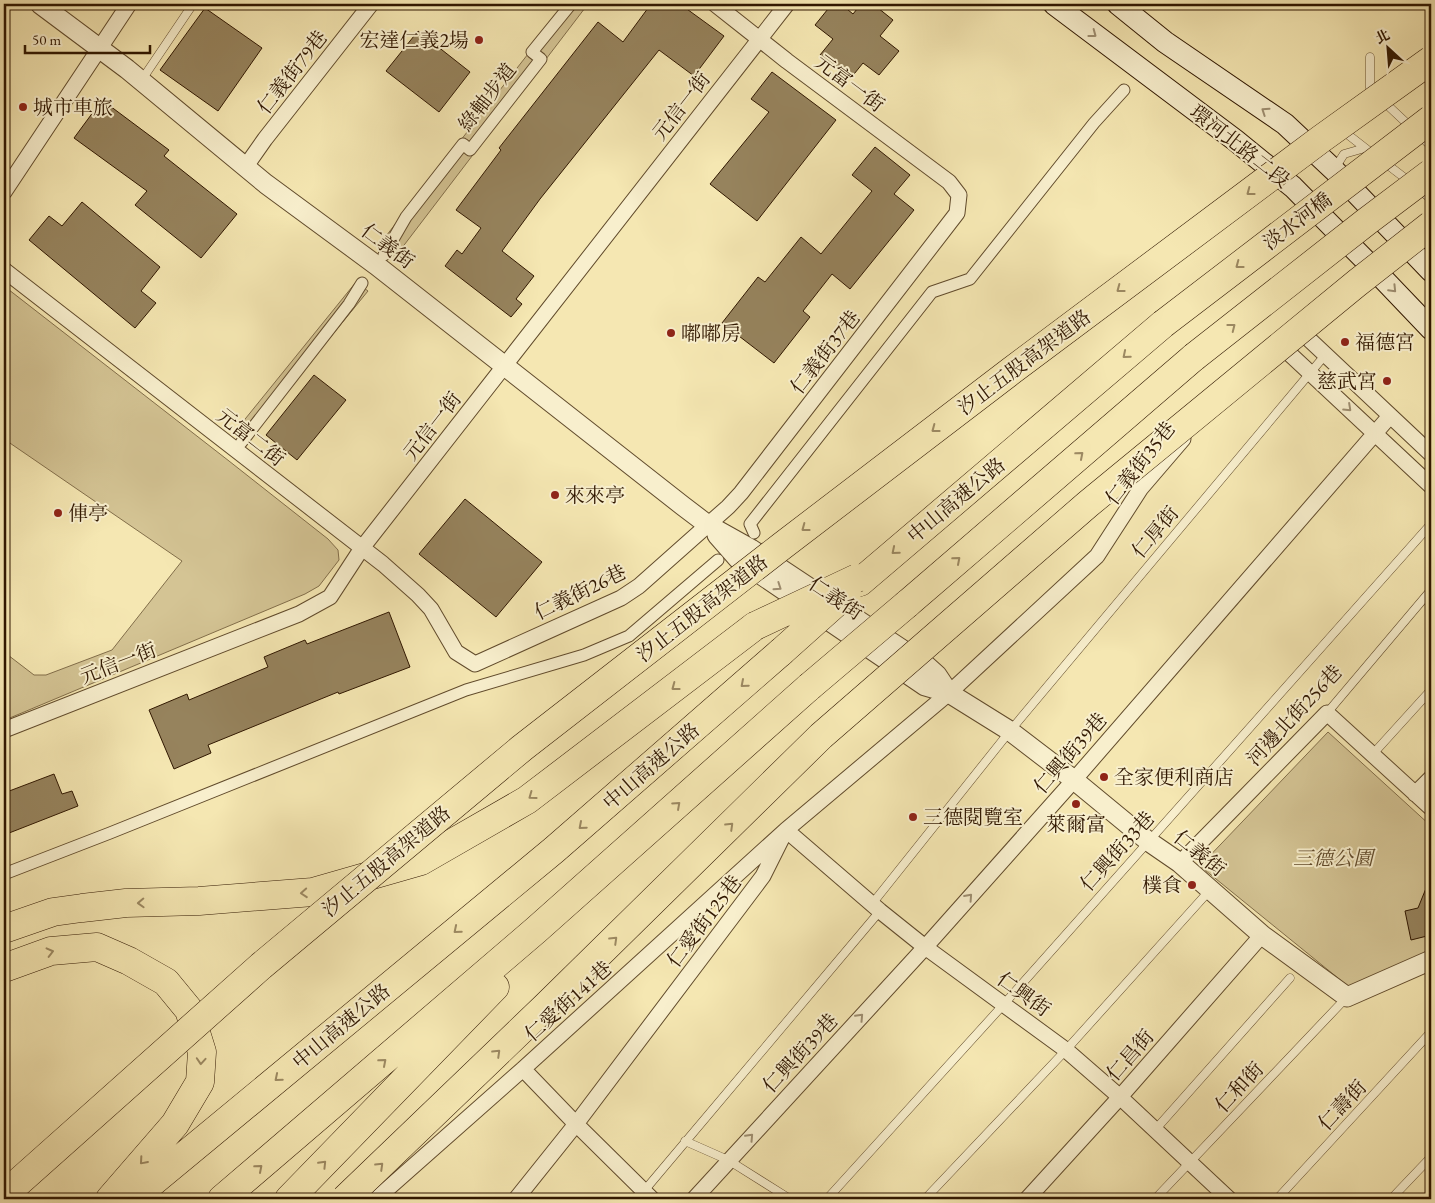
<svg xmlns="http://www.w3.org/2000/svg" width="1435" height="1203" font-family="'EB Garamond','Noto Serif TC',serif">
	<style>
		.green { fill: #d4c494; stroke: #826e4a }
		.building { fill: #96835d; stroke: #301700 }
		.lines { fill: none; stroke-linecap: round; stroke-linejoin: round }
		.service-casing { stroke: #614b2c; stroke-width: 9 }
		.pedestrian-casing { stroke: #614b2c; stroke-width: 13 }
		.minor-casing { stroke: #614b2c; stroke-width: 17 }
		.tertiary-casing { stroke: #614b2c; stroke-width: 21 }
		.secondary-casing { stroke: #301700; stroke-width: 23 }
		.motorway-casing { stroke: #301700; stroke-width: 29 }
		.service { stroke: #f8efcd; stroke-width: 8 }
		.pedestrian { stroke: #f8efcd; stroke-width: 11 }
		.minor { stroke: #f8efcd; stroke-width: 15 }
		.tertiary { stroke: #f8efcd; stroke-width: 19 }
		.secondary { stroke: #f8efcd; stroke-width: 21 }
		.motorway { stroke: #f5e7b2; stroke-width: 28 }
		.motorway-bridge-casing { stroke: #301700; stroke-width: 29; stroke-linecap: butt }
		.motorway-bridge { stroke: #f5e7b2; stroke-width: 28 }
		.oneway { stroke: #9e8e71 }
		.oneway2 { stroke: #9c8962 }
		.poi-dot { fill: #8f2418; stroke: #f8efcd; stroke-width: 2 }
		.labels { text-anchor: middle; stroke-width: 4; stroke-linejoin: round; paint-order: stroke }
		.poi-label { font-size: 20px; fill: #301700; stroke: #f8efcd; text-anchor: start }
		.street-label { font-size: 20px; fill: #301700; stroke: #f8efcd }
		.park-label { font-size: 20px; font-style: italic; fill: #614b2c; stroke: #f8efcd }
	</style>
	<rect width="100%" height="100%" fill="#f5e7b2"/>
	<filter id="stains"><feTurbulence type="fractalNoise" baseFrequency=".004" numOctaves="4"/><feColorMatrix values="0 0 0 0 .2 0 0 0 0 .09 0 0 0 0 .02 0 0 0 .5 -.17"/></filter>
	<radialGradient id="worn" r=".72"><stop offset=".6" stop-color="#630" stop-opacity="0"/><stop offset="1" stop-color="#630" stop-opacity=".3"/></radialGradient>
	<path class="green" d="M 567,4 L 588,4 L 395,257 L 379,245 Z
		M 356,282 L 368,291 L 315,356 L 246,444 L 233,434 Z
		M 4,286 L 229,461 L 328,539 L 338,550 L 339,560 L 319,586 L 305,594 L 5,720 L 4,717 L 4,652 L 34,675 L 46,675 L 112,650 L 182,561 L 4,439 Z
		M 1328,732 L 1431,826 L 1431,953 L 1349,987 L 1200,866 Z"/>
	<path class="building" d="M 651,4 L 680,4 L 724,36 L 694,76 L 659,50 L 540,199 L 502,251 L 534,276 L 516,299 L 522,304 L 511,317 L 445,266 L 457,250 L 462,254 L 481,228 L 456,210 L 501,150 L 499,148 L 598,22 L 623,42 Z
		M 832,4 L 841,4 L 853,14 L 861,4 L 873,4 L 893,20 L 880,36 L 899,51 L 879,75 L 863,63 L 850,79 L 820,55 L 833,39 L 815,25 Z
		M 205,8 L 262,48 L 218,111 L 160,70 Z
		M 418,31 L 470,72 L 439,112 L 386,71 Z
		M 772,72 L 836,120 L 757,221 L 710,184 L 769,112 L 751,99 Z
		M 102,100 L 169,150 L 164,156 L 237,214 L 201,258 L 135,205 L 147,191 L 74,138 Z
		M 875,147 L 910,175 L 894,194 L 914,210 L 850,289 L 832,274 L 803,311 L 810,317 L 774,363 L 722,323 L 758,277 L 765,282 L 801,237 L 821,254 L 872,191 L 852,175 Z
		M 82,202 L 160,267 L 141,291 L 156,303 L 135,328 L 29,240 L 49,216 L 62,226 Z
		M 314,375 L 346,400 L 297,460 L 266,435 Z
		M 465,499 L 542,562 L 496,617 L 419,554 Z
		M 389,612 L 410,667 L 339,694 L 338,692 L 208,745 L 211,753 L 174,769 L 149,710 L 187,694 L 189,700 L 268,667 L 264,657 L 305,640 L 307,644 Z
		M 54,774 L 62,794 L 72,791 L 78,806 L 4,835 L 4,793 Z
		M 1431,876 L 1431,935 L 1411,940 L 1405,911 L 1418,908 Z"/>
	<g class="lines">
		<defs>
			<path id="service" d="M 1370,57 L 1370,88 L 1375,93
				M 141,81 L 193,4
				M 1383,101 L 1431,146
				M 1342,130 L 1374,155
				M 1384,162 L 1410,182
				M 1335,168 L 1344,154 L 1365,148
				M 1419,189 L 1431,199
				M 1327,713 L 1431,590
				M 1372,755 L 1431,690
				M 872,904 L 1010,731 L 1326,354
				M 1155,1130 L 1290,978
				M 685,1141 L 728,1160 L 790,1199
				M 644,1191 L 880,911
				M 827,1199 L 1004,1004 L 1431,524
				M 925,1199 L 1066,1050 L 1210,890
				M 1155,1199 L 1346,998
				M 1277,1199 L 1431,1032
				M 1391,1199 L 1431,1157"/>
			<path id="pedestrian" d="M 384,255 L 406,217 L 463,144 L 470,150 L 541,59 L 532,52 L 571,4
				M 241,443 L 349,304 L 362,283
				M 754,533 L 750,524 L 932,292 L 970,279 L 1094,123 L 1124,90
				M 4,874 L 110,833 L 466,690 L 584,655 L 629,636 L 718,560"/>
			<path id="minor" d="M 246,166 L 265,139 L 371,4
				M 4,192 L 129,4
				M 4,270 L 383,564 L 418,595 L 431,609 L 456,652 L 475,664 L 621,598 L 639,586 L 728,507 L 741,493 L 957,213 L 959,195 L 949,182 L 787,61 L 715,4
				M 1296,327 L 1431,454
				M 1277,342 L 1431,486
				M 4,730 L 299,614 L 330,597 L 362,548 L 787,4
				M 1415,794 L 1431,778
				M 1180,863 L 1327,713 L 1431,808
				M 523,1069 L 576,1124 L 652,1199
				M 376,1199 L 523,1069 L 786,830 L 880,911 L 925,947 L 1066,1050 L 1120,1097 L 1229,1199
				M 516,1199 L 576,1124 L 763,876 L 786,830 L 949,693 L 1097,556 L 1141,488 L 1183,439
				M 694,1199 L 928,944 L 1074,780 L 1390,416
				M 1027,1199 L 1120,1097 L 1262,935"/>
			<path id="tertiary" d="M 40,4 L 127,69 L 266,184 L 376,265 L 683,506 L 708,525 L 751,549 L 927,666 L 937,675 L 949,693
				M 717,535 L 738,559 L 925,686 L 949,693 L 1010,731 L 1074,780 L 1148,841 L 1180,863 L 1262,935 L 1347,997 L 1431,960"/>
			<path id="secondary" d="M 1054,4 L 1235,140 L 1293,187 L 1366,261 L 1431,329
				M 1118,4 L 1165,42 L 1285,124 L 1334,170 L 1431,271"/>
			<path id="motorway" d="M 860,582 L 1163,324
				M 907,604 L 1194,357
				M 4,929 L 53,912 L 82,908 L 126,903 L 199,901 L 313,892 L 421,861 L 527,800 L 755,626
				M 4,968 L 51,951 L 97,947 L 129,961 L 166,982 L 189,1010 L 202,1052 L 200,1082 L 175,1124 L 110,1199
				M 132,1199 L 554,850 L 781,652
				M 222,1199 L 536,930 L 809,687
				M 289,1199 L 495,987"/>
		</defs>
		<use href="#service" class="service-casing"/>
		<use href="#pedestrian" class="pedestrian-casing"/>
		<use href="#minor" class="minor-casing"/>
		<use href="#tertiary" class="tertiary-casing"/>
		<use href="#secondary" class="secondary-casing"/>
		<use href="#motorway" class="motorway-casing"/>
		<use href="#service" class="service"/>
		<use href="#pedestrian" class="pedestrian"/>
		<use href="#minor" class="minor"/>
		<use href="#tertiary" class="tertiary"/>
		<use href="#secondary" class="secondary"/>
		<use href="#motorway" class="motorway"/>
		<defs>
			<path id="motorway-bridge" d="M 1163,324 L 1431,119
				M 1194,357 L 1366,222 L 1431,173
				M 755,626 L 857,578
				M 781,652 L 847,593
				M 809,687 L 907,604
				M 4,1195 L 261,966 L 522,748 L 782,546 L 1011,371 L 1321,139 L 1431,60
				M 345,1199 L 546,1006 L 821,736 L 1088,504 L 1357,283 L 1431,225"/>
		</defs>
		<use href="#motorway-bridge" class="motorway-bridge-casing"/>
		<use href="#motorway-bridge" class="motorway-bridge"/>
	</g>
	<defs><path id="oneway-chevron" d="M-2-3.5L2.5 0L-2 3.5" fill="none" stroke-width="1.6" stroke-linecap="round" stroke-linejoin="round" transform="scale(1.25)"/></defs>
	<g class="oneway">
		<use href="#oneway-chevron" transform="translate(1093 34) rotate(37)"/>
		<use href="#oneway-chevron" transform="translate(1265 111) rotate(-146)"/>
		<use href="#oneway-chevron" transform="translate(1393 289) rotate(46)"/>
		<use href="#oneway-chevron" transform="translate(1348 408) rotate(43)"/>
		<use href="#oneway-chevron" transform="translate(778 587) rotate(34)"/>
		<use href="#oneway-chevron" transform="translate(969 897) rotate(-48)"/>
		<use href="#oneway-chevron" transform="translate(860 1017) rotate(-47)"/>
		<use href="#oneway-chevron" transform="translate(750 1137) rotate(-47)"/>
	</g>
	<g class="oneway2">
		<use href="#oneway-chevron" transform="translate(1250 192) rotate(143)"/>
		<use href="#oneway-chevron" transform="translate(1239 265) rotate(143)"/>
		<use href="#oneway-chevron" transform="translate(1120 289) rotate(143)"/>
		<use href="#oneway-chevron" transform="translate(1232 327) rotate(-38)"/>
		<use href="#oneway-chevron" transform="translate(1126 355) rotate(140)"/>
		<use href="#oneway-chevron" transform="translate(935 429) rotate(143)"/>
		<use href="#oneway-chevron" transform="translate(1080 455) rotate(-41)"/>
		<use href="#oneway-chevron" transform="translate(805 528) rotate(143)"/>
		<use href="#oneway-chevron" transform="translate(895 551) rotate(140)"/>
		<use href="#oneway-chevron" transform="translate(957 560) rotate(-41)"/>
		<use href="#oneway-chevron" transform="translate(744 684) rotate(139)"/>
		<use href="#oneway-chevron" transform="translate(675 687) rotate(143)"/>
		<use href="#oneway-chevron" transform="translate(532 796) rotate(144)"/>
		<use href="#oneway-chevron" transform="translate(677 805) rotate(-42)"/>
		<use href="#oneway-chevron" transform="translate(582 826) rotate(139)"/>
		<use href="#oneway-chevron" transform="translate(730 826) rotate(-44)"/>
		<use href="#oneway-chevron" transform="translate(304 893) rotate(176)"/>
		<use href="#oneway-chevron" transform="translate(141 903) rotate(178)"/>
		<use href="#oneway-chevron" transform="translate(457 930) rotate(140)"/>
		<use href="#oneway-chevron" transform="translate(614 940) rotate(-44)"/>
		<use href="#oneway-chevron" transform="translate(50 952) rotate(-14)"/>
		<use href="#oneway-chevron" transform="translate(497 1053) rotate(-44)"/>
		<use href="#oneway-chevron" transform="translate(201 1061) rotate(94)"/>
		<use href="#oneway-chevron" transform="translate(383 1062) rotate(-41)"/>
		<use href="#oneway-chevron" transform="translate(278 1078) rotate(140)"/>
		<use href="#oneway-chevron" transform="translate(143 1161) rotate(131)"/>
		<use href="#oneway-chevron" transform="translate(323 1164) rotate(-46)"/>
		<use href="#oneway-chevron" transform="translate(380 1166) rotate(-44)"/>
		<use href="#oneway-chevron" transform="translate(259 1168) rotate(-41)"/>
	</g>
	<g class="poi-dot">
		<circle cx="479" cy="40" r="5"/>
		<circle cx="23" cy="107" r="5"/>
		<circle cx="671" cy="333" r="5"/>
		<circle cx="1345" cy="342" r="5"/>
		<circle cx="1387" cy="381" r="5"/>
		<circle cx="555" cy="495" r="5"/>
		<circle cx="58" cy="513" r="5"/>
		<circle cx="1104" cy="777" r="5"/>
		<circle cx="1076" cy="804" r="5"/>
		<circle cx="913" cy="817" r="5"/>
		<circle cx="1192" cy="885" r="5"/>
	</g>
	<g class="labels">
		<g class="poi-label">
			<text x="469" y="47" text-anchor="end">宏達仁義2場</text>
			<text x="33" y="114">城市車旅</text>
			<text x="681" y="340">嘟嘟房</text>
			<text x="1355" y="349">福德宮</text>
			<text x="1377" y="388" text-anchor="end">慈武宮</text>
			<text x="565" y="502">來來亭</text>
			<text x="68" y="520">俥亭</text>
			<text x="1114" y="784">全家便利商店</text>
			<text x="923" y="824">三德閱覽室</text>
			<text x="1076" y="831" text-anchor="middle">萊爾富</text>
			<text x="1182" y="892" text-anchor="end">樸食</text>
		</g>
		<g class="street-label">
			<text transform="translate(292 72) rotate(-52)" y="7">仁義街79巷</text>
			<text transform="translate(850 83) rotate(37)" y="7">元富一街</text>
			<text transform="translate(487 97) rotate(-52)" y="7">綠軸步道</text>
			<text transform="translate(681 106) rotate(-52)" y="7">元信一街</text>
			<text transform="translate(1240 146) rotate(38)" y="7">環河北路二段</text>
			<text transform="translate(1297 221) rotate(-37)" y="7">淡水河橋</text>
			<text transform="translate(388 246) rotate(37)" y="7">仁義街</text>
			<text transform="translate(825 352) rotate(-52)" y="7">仁義街37巷</text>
			<text transform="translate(1024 362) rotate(-37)" y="7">汐止五股高架道路</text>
			<text transform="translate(432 426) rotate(-52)" y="7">元信一街</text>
			<text transform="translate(251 437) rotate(38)" y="7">元富二街</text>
			<text transform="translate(1140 463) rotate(-52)" y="7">仁義街35巷</text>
			<text transform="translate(956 500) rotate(-40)" y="7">中山高速公路</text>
			<text transform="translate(1155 532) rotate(-50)" y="7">仁厚街</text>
			<text transform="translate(580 592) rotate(-26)" y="7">仁義街26巷</text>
			<text transform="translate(836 598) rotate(34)" y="7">仁義街</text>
			<text transform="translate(702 608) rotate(-38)" y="7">汐止五股高架道路</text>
			<text transform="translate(118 663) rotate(-21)" y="7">元信一街</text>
			<text transform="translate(1294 715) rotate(-47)" y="7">河邊北街256巷</text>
			<text transform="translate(1070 753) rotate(-49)" y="7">仁興街39巷</text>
			<text transform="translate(651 766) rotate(-41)" y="7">中山高速公路</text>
			<text transform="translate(1117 851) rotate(-48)" y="7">仁興街33巷</text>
			<text transform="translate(1200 853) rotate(39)" y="7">仁義街</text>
			<text transform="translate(386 861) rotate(-40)" y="7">汐止五股高架道路</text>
			<text transform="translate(704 921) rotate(-53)" y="7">仁愛街125巷</text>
			<text transform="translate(1024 994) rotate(36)" y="7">仁興街</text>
			<text transform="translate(568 1001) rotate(-42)" y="7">仁愛街141巷</text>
			<text transform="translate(341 1026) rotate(-40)" y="7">中山高速公路</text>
			<text transform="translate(800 1053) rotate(-47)" y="7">仁興街39巷</text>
			<text transform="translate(1130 1055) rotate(-49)" y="7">仁昌街</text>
			<text transform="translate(1239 1087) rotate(-47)" y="7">仁和街</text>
			<text transform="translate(1342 1105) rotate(-47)" y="7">仁壽街</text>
		</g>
		<g class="park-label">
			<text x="1333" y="865">三德公園</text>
		</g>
	</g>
	<rect width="1435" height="1203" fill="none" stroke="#f5e7b2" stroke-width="20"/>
	<rect x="5" y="5" width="1425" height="1193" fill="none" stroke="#301700" stroke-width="2.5"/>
	<rect x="10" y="10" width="1415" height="1183" fill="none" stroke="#301700"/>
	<g transform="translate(1388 48) rotate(334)" stroke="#f8efcd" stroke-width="4" paint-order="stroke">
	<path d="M0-4L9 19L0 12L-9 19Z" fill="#301700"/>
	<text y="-8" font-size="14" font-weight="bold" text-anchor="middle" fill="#301700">北</text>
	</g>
	<path d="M25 45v8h125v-8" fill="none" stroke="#301700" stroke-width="2.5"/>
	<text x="32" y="45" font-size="15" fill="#301700" stroke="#f8efcd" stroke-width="4" paint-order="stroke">50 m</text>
	<rect width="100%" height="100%" filter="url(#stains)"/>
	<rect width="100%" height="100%" fill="url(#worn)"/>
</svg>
